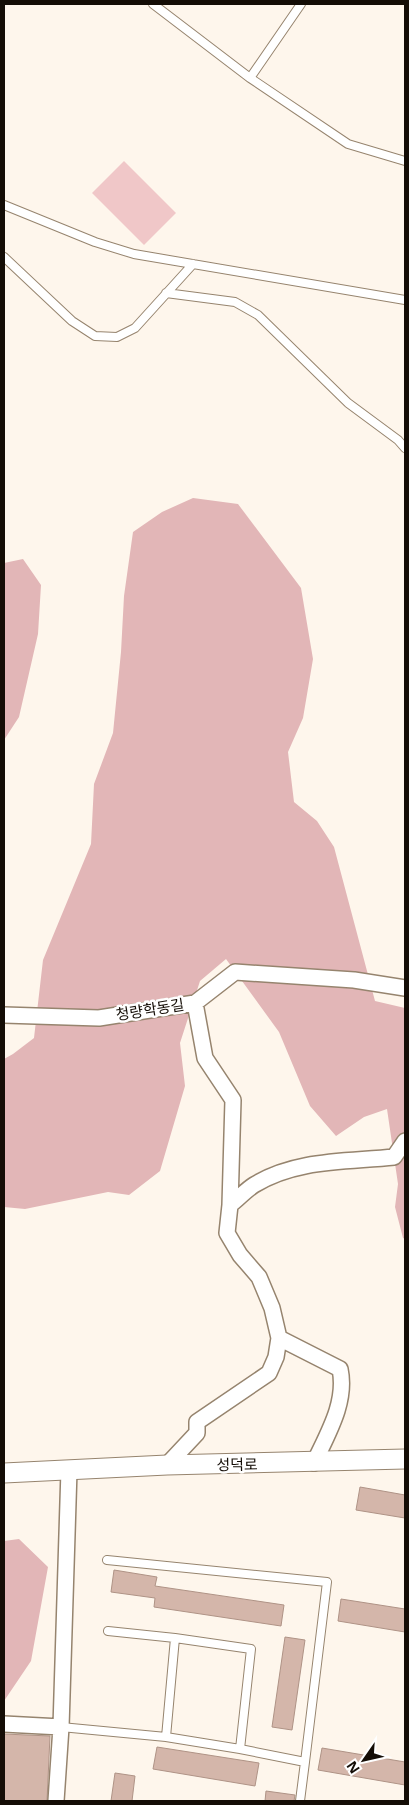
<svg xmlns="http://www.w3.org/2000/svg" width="409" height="1805" font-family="'Noto Sans','Noto Sans KR',sans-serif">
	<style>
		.green { fill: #f0c7c8 }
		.forest { fill: #e2b6b7 }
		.building { fill: #d4b6aa; stroke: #af9386 }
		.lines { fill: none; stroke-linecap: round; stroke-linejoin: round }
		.service-casing { stroke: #96846e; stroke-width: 10 }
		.minor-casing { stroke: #96846e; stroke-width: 18 }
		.tertiary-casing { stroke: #96846e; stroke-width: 21 }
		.service { stroke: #fff; stroke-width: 8 }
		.minor { stroke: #fff; stroke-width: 15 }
		.tertiary { stroke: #fff; stroke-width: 19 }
		.labels { text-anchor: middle; stroke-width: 5; stroke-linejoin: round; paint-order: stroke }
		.street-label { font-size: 15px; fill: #140d06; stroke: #fff }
	</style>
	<rect width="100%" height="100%" fill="#fef6ec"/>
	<path class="green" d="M 124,161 L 176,213 L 144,245 L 92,193 Z"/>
	<path class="forest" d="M 193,498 L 238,504 L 301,588 L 313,659 L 303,718 L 288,752 L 294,802 L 317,821 L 334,847 L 375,1001 L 405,1008 L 405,1239 L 403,1238 L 395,1207 L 398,1184 L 387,1109 L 364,1117 L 336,1136 L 310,1106 L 279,1032 L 226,959 L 200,981 L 180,1043 L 185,1086 L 160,1171 L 129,1195 L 108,1192 L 25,1209 L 4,1207 L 4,1059 L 13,1054 L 34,1038 L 43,960 L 91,844 L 94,784 L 113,733 L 121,652 L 124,596 L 133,532 L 162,512 Z
		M 23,559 L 41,585 L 38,634 L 19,717 L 4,740 L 4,563 Z
		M 19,1539 L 48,1567 L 31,1661 L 4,1701 L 4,1541 Z"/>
	<path class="building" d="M 360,1487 L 405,1495 L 405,1518 L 356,1510 Z
		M 114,1570 L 157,1577 L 155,1586 L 284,1605 L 281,1626 L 154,1607 L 155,1598 L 111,1592 Z
		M 341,1599 L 405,1609 L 405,1632 L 338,1621 Z
		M 285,1637 L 305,1640 L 292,1730 L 272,1727 Z
		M 4,1734 L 50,1736 L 47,1801 L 4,1801 Z
		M 157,1747 L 259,1763 L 255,1786 L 153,1769 Z
		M 322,1748 L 405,1762 L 405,1785 L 318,1770 Z
		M 115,1773 L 135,1776 L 132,1801 L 111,1801 Z
		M 266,1791 L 295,1795 L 294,1801 L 265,1801 Z"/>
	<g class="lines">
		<defs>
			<path id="service" d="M 153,4 L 250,78 L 301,4
				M 250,78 L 348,144 L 405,161
				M 4,205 L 95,242 L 134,254 L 405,300
				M 4,257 L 72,321 L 95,336 L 117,337 L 135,328 L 193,264
				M 166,293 L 235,302 L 258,315 L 348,403 L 398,440 L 405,448
				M 108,1631 L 175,1638 L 251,1649 L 240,1749
				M 61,1727 L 166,1737 L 240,1749 L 305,1762 L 327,1582 L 107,1560
				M 166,1737 L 175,1638
				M 300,1801 L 305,1762"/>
			<path id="minor" d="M 4,1015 L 99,1018 L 195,1003 L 235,972 L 354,980 L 405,988
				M 230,1205 C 238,1199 246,1190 254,1185 C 296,1159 347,1162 394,1157 L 405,1141
				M 279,1338 L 340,1369 C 347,1402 328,1433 314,1463
				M 167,1465 L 197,1433 L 197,1422 L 269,1373 L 276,1357 L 279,1338 L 272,1308 L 259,1277 L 240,1255 L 227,1233 L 230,1205 L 233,1100 L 205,1058 L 195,1003
				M 4,1724 L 61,1727
				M 56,1801 L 61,1727 L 69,1470"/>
			<path id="tertiary" d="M 4,1473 L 167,1465 L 405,1459"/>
		</defs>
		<use href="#service" class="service-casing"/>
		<use href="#minor" class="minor-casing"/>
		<use href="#tertiary" class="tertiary-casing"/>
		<use href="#service" class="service"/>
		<use href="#minor" class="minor"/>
		<use href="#tertiary" class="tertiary"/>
	</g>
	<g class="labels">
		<g class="street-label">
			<text transform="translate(150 1010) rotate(-9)" y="5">청량학동길</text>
			<text transform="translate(237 1465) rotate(-1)" y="5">성덕로</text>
		</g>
	</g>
	<rect width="409" height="1805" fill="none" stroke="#140d06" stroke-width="10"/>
	<g transform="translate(364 1760) rotate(236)" stroke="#ffffff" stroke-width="4" paint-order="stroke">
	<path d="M0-4L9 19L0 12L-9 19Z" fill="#140d06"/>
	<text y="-8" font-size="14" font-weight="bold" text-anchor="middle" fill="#140d06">N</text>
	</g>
</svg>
